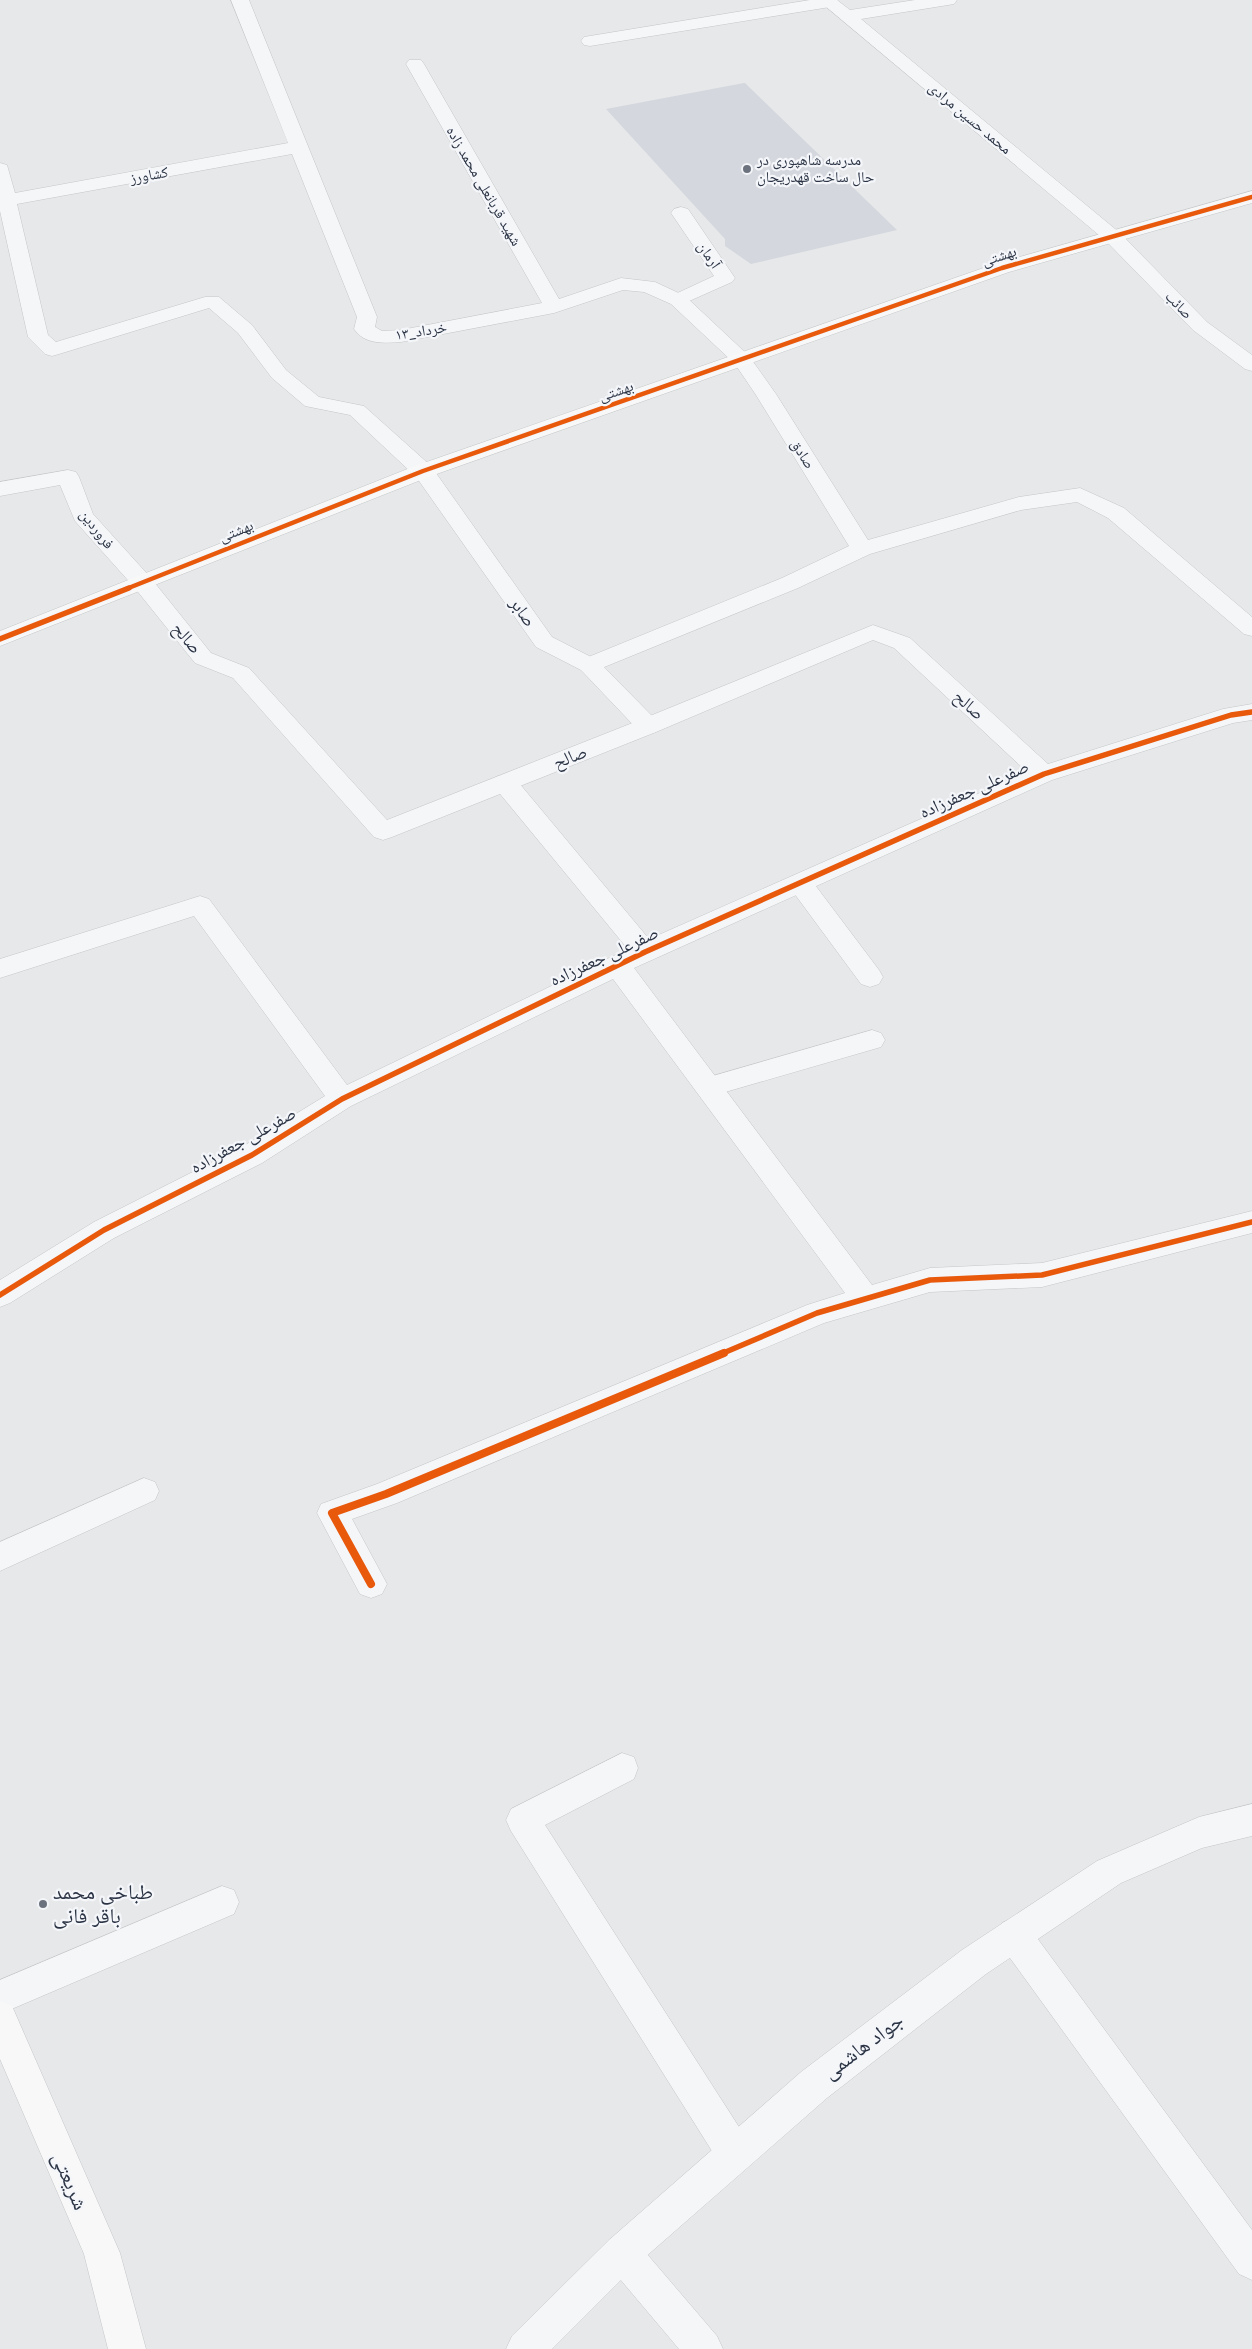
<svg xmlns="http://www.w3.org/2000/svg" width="1252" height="2349" font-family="'Fira Sans Condensed','Noto Naskh Arabic',sans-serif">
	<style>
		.built { fill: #d4d7dd }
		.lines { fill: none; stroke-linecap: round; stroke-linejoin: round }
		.lane-casing { stroke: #c4c6c8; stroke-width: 1 }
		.street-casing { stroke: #c4c6c8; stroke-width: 1 }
		.secondary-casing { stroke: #c4c6c8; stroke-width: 1 }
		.lane { fill: #f5f6f7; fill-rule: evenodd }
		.street { fill: #f5f6f7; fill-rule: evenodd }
		.secondary { fill: #f8f8f8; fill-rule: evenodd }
		.cycleway-far2-casing { stroke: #f4f6f9; stroke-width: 7 }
		.cycleway-far1-casing { stroke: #f4f6f9; stroke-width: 9 }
		.cycleway-casing { stroke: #f4f6f9; stroke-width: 11 }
		.cycleway-far2 { stroke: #e8590c; stroke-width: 4.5 }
		.cycleway-far1 { stroke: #e8590c; stroke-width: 5.5 }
		.cycleway { stroke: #e8590c; stroke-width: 8 }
		.poi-dot { fill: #6c737f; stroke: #f4f6f9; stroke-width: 2 }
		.labels { text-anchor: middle; stroke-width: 4.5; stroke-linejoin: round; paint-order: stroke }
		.far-street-label { font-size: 15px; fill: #2b3445; stroke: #f4f6f9 }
		.far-poi-label { font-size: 15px; fill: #2b3445; stroke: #f4f6f9; text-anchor: start }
		.street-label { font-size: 18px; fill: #2b3445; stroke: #f4f6f9 }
		.near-poi-label { font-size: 21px; fill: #2b3445; stroke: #f4f6f9; text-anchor: start }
		.near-street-label { font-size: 21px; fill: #2b3445; stroke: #f4f6f9 }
	</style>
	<rect width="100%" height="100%" fill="#e6e8ea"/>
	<path class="built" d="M 744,83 L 745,83 L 897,230 L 751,264 L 725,246 L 725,239 L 606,109 Z"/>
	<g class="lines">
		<defs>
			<path id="lane" d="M 810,0 L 837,0 L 839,2 L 836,6 L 830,7 L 590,46 L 584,45 L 581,41 L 584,37 L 590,36 Z
				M 681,207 L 688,209 L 735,278 L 732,282 L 678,306 L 671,304 L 668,300 L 671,296 L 714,276 L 671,213 L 674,209 Z
				M 423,464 L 431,466 L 552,637 L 597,660 L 656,720 L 660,726 L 656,732 L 648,734 L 640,732 L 581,670 L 536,647 L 412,471 L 415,466 Z
				M 505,775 L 514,777 L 654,945 L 658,952 L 654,959 L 645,961 L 636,959 L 496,789 L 493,783 L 496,777 Z
				M 800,874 L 809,877 L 879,970 L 883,977 L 879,984 L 870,987 L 861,984 L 791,889 L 788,883 L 791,877 Z
				M 872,1030 L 881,1033 L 885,1040 L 881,1047 L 708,1097 L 699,1094 L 695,1087 L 699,1080 Z
				M 144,1478 L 155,1482 L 159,1491 L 155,1500 L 0,1571 L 0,1542 Z
				M 622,1753 L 634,1757 L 638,1768 L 634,1779 L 545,1825 L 748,2141 L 753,2154 L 748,2167 L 735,2172 L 722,2167 L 511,1831 L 506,1820 L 511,1809 Z
				M 222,1886 L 234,1890 L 239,1902 L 234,1914 L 0,2014 L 0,1980 Z
				M 1014,1918 L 1026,1923 L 1252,2230 L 1252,2280 L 1239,2274 L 1002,1947 L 997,1935 L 1002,1923 Z
				M 622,2235 L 635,2240 L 717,2336 L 723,2349 L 679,2349 L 609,2266 L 604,2253 L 609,2240 Z"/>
			<path id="street" d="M 231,0 L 249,0 L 377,317 L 375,327 L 382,331 L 401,330 L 542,303 L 406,64 L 409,60 L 421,60 L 424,64 L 559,299 L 621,278 L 655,282 L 685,296 L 749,356 L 776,394 L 868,540 L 1019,497 L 1080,488 L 1124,508 L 1252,617 L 1252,636 L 1244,634 L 1108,518 L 1077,502 L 1021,510 L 870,554 L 798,588 L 597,670 L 589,673 L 581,670 L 577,665 L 581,660 L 782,578 L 849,546 L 756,395 L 735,364 L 671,304 L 644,292 L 623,290 L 554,313 L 401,342 C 384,343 365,345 354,329 L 357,317 L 292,154 L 17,204 L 48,335 L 56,342 L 205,297 L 219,297 L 252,325 L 286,370 L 319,397 L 364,406 L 431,466 L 434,471 L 431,476 L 423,478 L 415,476 L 350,415 L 305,406 L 272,378 L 238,333 L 209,308 L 59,354 L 52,356 L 45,354 L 28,337 L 0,211 L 0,163 L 7,165 L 15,193 L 288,143 Z
				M 818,0 L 837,0 L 850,10 L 915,0 L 957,0 L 954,4 L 948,5 L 861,19 L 1120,233 L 1207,322 L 1252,355 L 1252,371 L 1245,369 L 1193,330 L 1106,241 Z
				M 68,470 L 76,472 L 79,477 L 93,514 L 150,577 L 211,653 L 249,668 L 387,820 L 640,720 L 873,625 L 910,638 L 1048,764 L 1223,709 L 1252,704 L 1252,720 L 1233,723 L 1052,780 L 634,968 L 872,1285 L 930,1268 L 1042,1263 L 1252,1211 L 1252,1233 L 1042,1287 L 930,1292 L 824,1323 L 397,1503 L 352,1519 L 387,1584 L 382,1594 L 371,1598 L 360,1594 L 317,1513 L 321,1504 L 377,1484 L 807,1305 L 845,1293 L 613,979 L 351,1106 L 262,1163 L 114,1238 L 10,1303 L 0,1307 L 0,1280 L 94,1222 L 242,1147 L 325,1096 L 194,916 L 0,978 L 0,959 L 200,896 L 209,899 L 347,1085 L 636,945 L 1027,772 L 894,648 L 873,640 L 656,732 L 392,837 L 383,840 L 374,837 L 233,678 L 195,663 L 134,587 L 75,521 L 60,485 L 0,496 L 0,482 Z
				M 1252,1804 L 1252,1836 L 1202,1848 L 1121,1883 L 986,1974 L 827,2098 L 635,2266 L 552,2349 L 506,2349 L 512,2336 L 609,2240 L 801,2072 L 962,1950 L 1097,1861 L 1199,1817 Z"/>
			<path id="secondary" d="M 1252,191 L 1252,203 L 1009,272 L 431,476 L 0,646 L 0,631 L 415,466 L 995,264 Z
				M 0,2001 L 12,2006 L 120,2253 L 146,2349 L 108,2349 L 84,2254 L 0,2059 Z"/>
		</defs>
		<use href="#lane" class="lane-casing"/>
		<use href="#street" class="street-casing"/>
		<use href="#secondary" class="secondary-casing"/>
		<use href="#lane" class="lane"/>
		<use href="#street" class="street"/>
		<use href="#secondary" class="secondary"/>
		<defs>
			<path id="cycleway-far2" d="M 126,589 L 423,471 L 1002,268 L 1252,197"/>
			<path id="cycleway-far1" d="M 0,639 L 129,588
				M 0,1295 L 104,1230 L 252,1155 L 342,1099 L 645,952 L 1044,774 L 1231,715 L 1252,712
				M 721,1354 L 817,1313 L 930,1280 L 1042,1275 L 1252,1222"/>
			<path id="cycleway" d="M 371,1584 L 332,1513 L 386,1494 L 724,1353"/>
		</defs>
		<use href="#cycleway-far2" class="cycleway-far2-casing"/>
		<use href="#cycleway-far1" class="cycleway-far1-casing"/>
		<use href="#cycleway" class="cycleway-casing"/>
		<use href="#cycleway-far2" class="cycleway-far2"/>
		<use href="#cycleway-far1" class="cycleway-far1"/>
		<use href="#cycleway" class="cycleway"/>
	</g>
	<g class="poi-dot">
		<circle cx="747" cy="169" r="5"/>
		<circle cx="43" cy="1904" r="5"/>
	</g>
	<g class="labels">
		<g class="far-street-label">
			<text transform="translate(970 118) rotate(40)" y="5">محمد حسین مرادی</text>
			<text transform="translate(149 175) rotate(-10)" y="5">کشاورز</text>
			<text transform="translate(484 186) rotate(60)" y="5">شهید قربانعلی محمد زاده</text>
			<text transform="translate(709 255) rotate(56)" y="5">آرمان</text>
			<text transform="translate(999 256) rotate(-18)" y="5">بهشتی</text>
			<text transform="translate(1179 305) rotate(46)" y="5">صائب</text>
			<text transform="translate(421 331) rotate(-9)" y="5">۱۳_خرداد</text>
			<text transform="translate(616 391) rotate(-19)" y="5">بهشتی</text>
			<text transform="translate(803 454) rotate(58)" y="5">صادق</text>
			<text transform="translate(97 529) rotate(52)" y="5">فروردین</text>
			<text transform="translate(236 531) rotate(-22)" y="5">بهشتی</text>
		</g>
		<g class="far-poi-label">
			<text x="757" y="165">مدرسه شاهپوری در<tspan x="757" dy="17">حال ساخت قهدریجان</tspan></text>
		</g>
		<g class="street-label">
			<text transform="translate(523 612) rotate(55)" y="6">صابر</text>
			<text transform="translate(187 638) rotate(50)" y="6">صالح</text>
			<text transform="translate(969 705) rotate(42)" y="6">صالح</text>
			<text transform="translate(570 757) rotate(-22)" y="6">صالح</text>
			<text transform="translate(974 789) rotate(-24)" y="6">صفرعلی جعفرزاده</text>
			<text transform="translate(604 956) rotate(-25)" y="6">صفرعلی جعفرزاده</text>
			<text transform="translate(243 1140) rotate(-29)" y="6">صفرعلی جعفرزاده</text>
		</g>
		<g class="near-poi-label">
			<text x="53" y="1899">طباخی محمد<tspan x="53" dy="24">باقر فانی</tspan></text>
		</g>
		<g class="near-street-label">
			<text transform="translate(863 2046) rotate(-37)" y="7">جواد هاشمی</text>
			<text transform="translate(70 2181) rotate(67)" y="7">شریعتی</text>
		</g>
	</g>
</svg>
